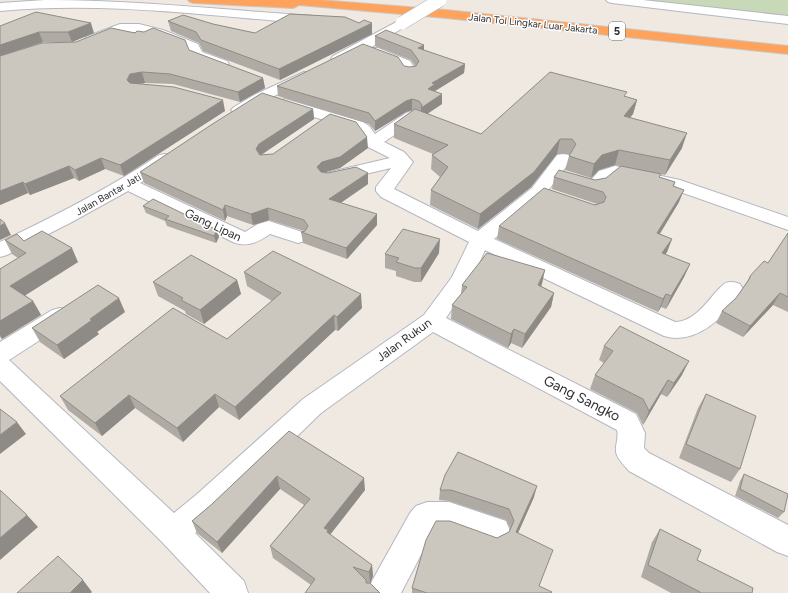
<svg xmlns="http://www.w3.org/2000/svg" width="788" height="593" font-family="Figtree,sans-serif">
	<style>
		.cemetery { fill: #c8d9b8 }
		.lines { fill: none; stroke-linecap: round; stroke-linejoin: round }
		.minor-casing { stroke: #b4b7c1; stroke-width: 2 }
		.highway-casing { stroke: #c9c9c9; stroke-width: 2 }
		.minor { fill: #fff; fill-rule: evenodd }
		.highway { fill: #ffa35c; fill-rule: evenodd }
		.minor-bridge-casing { stroke: #b4b7c1; stroke-width: 14; stroke-linecap: butt }
		.minor-bridge { stroke: #fff; stroke-width: 13 }
		.wall { fill: #afaba4 }
		.shaded-wall { fill: #8e8b86 }
		.building { fill: #cbc7bf; stroke: #8e8b86 }
		.labels { text-anchor: middle; stroke-width: 3; stroke-linejoin: round; paint-order: stroke }
		.far-street-label { font-size: 10px; fill: #2e2e2e; stroke: #fff }
		.shield { fill: #fff; stroke: #6d6d6d; stroke-width: 1 }
		.shield-label { font-size: 11px; font-weight: bold; fill: #2e2e2e }
		.street-label { font-size: 12px; fill: #2e2e2e; stroke: #fff }
		.near-street-label { font-size: 14px; fill: #2e2e2e; stroke: #fff }
	</style>
	<rect width="100%" height="100%" fill="#efe9e1"/>
	<path class="cemetery" d="M 640,0 L 788,0 L 788,17 Z"/>
	<g class="lines">
		<defs>
			<path id="minor" d="M 45,0 C 135,0 225,10 314,16 L 318,17 L 320,20 L 318,23 L 314,24 C 210,16 105,1 0,11 L 0,3 Z
				M 606,0 L 643,0 L 788,16 L 788,24 L 612,3 L 608,2 Z
				M 402,19 L 406,20 L 408,23 L 406,26 L 370,48 L 378,48 L 410,61 L 417,72 L 415,75 C 407,77 401,74 399,66 L 368,54 L 366,51 L 368,49 C 358,54 344,65 333,62 L 331,59 L 333,56 Z
				M 120,24 L 139,24 L 163,30 L 198,44 L 202,52 L 227,61 L 229,64 L 227,67 C 216,70 203,62 192,58 L 188,49 L 155,36 L 139,32 L 122,32 L 91,44 L 86,43 L 85,40 L 86,37 Z
				M 304,72 L 309,73 L 311,76 L 309,79 L 266,100 L 244,113 L 239,115 L 234,113 L 231,110 L 234,107 L 256,94 Z
				M 285,99 L 363,122 L 369,126 L 375,134 L 406,113 L 412,111 L 418,113 L 420,116 L 418,119 L 384,142 L 404,152 L 413,162 L 394,189 L 478,231 L 532,188 L 557,155 L 563,154 L 569,155 L 572,159 L 544,196 L 494,239 L 675,322 C 692,322 705,305 715,293 C 718,290 721,286 724,284 C 729,281 735,282 740,284 L 743,289 C 727,315 697,346 664,336 L 485,250 L 472,279 L 446,318 L 636,414 L 645,433 L 644,448 L 649,453 L 788,525 L 788,556 L 777,552 L 629,471 C 625,466 617,459 616,452 C 615,445 619,438 617,430 L 433,332 L 321,413 L 216,515 L 195,533 L 244,581 L 248,593 L 210,593 L 162,542 L 0,381 L 0,342 L 52,310 L 60,308 L 68,310 L 71,316 L 68,322 L 9,360 L 174,513 L 196,495 L 303,399 L 424,315 L 452,277 L 469,242 L 381,197 L 376,191 L 376,187 L 391,168 L 332,182 L 326,181 L 323,177 L 326,173 L 390,158 L 368,147 L 358,133 L 351,128 L 280,107 L 277,104 L 280,101 Z
				M 165,154 L 171,155 L 174,159 L 171,163 L 140,183 L 245,232 L 258,224 L 269,221 L 305,233 L 308,237 L 305,241 L 298,243 L 270,234 C 258,242 249,247 235,243 L 128,191 L 70,223 L 7,255 L 0,257 L 0,242 C 55,216 108,189 159,155 Z
				M 615,166 L 680,180 L 788,217 L 788,230 L 669,188 L 617,177 C 610,179 608,184 602,189 C 595,195 577,187 569,185 L 566,181 L 569,177 L 575,176 L 591,180 L 599,171 Z
				M 427,502 L 449,502 L 506,521 L 510,531 L 506,541 L 495,546 L 449,530 L 434,530 L 401,593 L 368,593 L 372,581 L 410,513 L 416,506 Z"/>
			<path id="highway" d="M 188,0 L 320,0 L 446,10 L 788,46 L 788,54 L 446,18 L 299,5 L 293,8 L 194,3 L 190,2 Z"/>
		</defs>
		<use href="#minor" class="minor-casing"/>
		<use href="#highway" class="highway-casing"/>
		<use href="#minor" class="minor"/>
		<use href="#highway" class="highway"/>
		<defs>
			<path id="minor-bridge" d="M 402,23 L 440,0"/>
		</defs>
		<use href="#minor-bridge" class="minor-bridge-casing"/>
		<use href="#minor-bridge" class="minor-bridge"/>
	</g>
	<path class="wall" d="M 168,21 L 213,24 L 255,33 L 372,34 L 280,80 L 203,51 L 199,43 L 171,31 Z
		M 0,26 L 94,33 L 72,42 L 43,42 L 0,56 Z
		M 375,36 L 424,50 L 465,64 L 464,73 L 435,91 L 442,104 L 427,114 L 481,134 L 626,97 L 637,100 L 633,114 L 630,117 L 682,148 L 665,175 L 615,165 L 599,170 L 591,178 L 565,170 L 569,156 L 570,154 L 557,154 L 531,187 L 478,229 L 430,205 L 431,190 L 440,177 L 431,169 L 432,155 L 433,154 L 394,138 L 394,124 L 414,110 L 412,110 L 406,112 L 375,131 L 369,124 L 278,96 L 277,86 L 404,66 L 410,67 L 415,66 L 411,60 L 375,46 Z
		M 189,50 L 263,78 L 265,88 L 240,102 L 173,84 L 145,83 L 137,84 L 225,111 L 124,176 L 105,169 L 79,181 L 74,178 L 30,195 L 28,193 L 0,205 L 0,56 Z
		M 313,109 L 314,119 L 261,155 L 273,154 L 368,148 L 340,168 L 323,172 L 328,173 L 368,173 L 368,184 L 341,203 L 377,225 L 347,259 L 303,243 L 301,232 L 304,231 L 269,220 L 253,225 L 227,216 L 225,221 L 144,183 L 140,172 Z
		M 554,177 L 595,180 L 660,177 L 675,182 L 674,186 L 679,202 L 660,234 L 672,239 L 667,252 L 665,255 L 690,264 L 684,277 L 666,309 L 661,307 L 658,312 L 497,239 L 499,226 L 597,204 L 552,189 Z
		M 143,206 L 219,237 L 216,243 L 167,226 L 165,221 L 146,213 Z
		M 788,233 L 788,312 L 773,305 L 743,337 L 716,323 L 722,311 L 736,298 L 745,285 L 750,276 L 768,263 Z
		M 5,240 L 24,241 L 78,262 L 25,295 L 33,301 L 41,315 L 2,339 L 0,337 L 0,269 L 18,258 L 12,254 Z
		M 439,253 L 421,282 L 414,282 L 396,276 L 396,271 L 385,268 L 385,254 Z
		M 244,272 L 362,308 L 338,331 L 335,330 L 239,420 L 219,407 L 183,442 L 135,408 L 102,436 L 68,410 L 60,396 L 227,339 L 272,301 L 247,286 Z
		M 237,280 L 241,294 L 204,324 L 186,314 L 185,311 L 158,296 L 153,282 Z
		M 542,284 L 541,286 L 554,293 L 551,307 L 522,348 L 511,343 L 508,348 L 451,319 L 452,305 L 461,294 L 462,285 Z
		M 125,312 L 97,332 L 99,334 L 64,359 L 40,342 L 32,328 Z
		M 604,346 L 682,375 L 667,397 L 661,394 L 643,425 L 637,413 L 590,389 L 595,375 L 604,363 L 599,360 Z
		M 706,394 L 740,469 L 731,482 L 679,458 L 698,408 Z
		M 289,431 L 365,490 L 330,535 L 372,565 L 373,576 L 370,583 L 311,585 L 273,558 L 270,546 L 304,505 L 280,489 L 222,553 L 197,533 L 192,521 L 212,504 Z
		M 744,474 L 784,512 L 778,518 L 735,496 L 740,481 Z
		M 445,475 L 534,497 L 518,533 L 539,586 L 551,593 L 412,593 L 412,588 L 497,538 L 509,532 L 511,530 L 506,520 L 449,501 L 439,500 L 440,490 Z
		M 660,529 L 697,560 L 752,593 L 671,593 L 641,577 L 652,542 Z"/>
	<path class="shaded-wall" d="M 91,23 L 94,33 L 72,42 L 68,32 Z
		M 372,23 L 372,34 L 280,80 L 279,69 Z
		M 39,32 L 43,42 L 0,56 L 0,45 Z
		M 424,45 L 424,54 L 418,48 Z
		M 465,64 L 464,73 L 435,91 L 428,89 L 432,83 Z
		M 142,72 L 145,83 L 133,85 L 130,90 L 127,80 L 130,74 Z
		M 263,78 L 265,88 L 240,102 L 238,92 Z
		M 442,94 L 442,104 L 421,118 L 421,108 Z
		M 412,99 L 412,110 L 406,112 L 375,131 L 375,121 L 406,101 Z
		M 223,100 L 225,111 L 124,176 L 120,165 Z
		M 637,100 L 633,114 L 620,130 L 624,116 Z
		M 313,109 L 314,119 L 261,155 L 258,160 L 256,149 L 259,144 Z
		M 687,133 L 682,148 L 665,175 L 670,160 Z
		M 367,137 L 368,148 L 340,168 L 323,173 L 318,178 L 317,167 L 322,162 Z
		M 560,139 L 557,154 L 531,187 L 478,229 L 480,214 Z
		M 619,150 L 615,165 L 599,170 L 591,178 L 594,164 L 602,155 Z
		M 101,158 L 105,169 L 79,181 L 75,170 Z
		M 69,166 L 74,178 L 30,195 L 25,184 Z
		M 368,173 L 368,184 L 330,210 L 329,199 Z
		M 23,182 L 28,193 L 0,205 L 0,191 Z
		M 684,190 L 679,202 L 652,246 L 657,233 Z
		M 225,205 L 227,216 L 225,221 L 223,210 Z
		M 268,208 L 269,220 L 253,225 L 251,214 Z
		M 377,214 L 377,225 L 347,259 L 346,248 Z
		M 5,223 L 11,235 L 0,240 L 0,226 Z
		M 217,230 L 219,237 L 216,243 L 214,236 Z
		M 440,239 L 439,253 L 421,282 L 421,268 Z
		M 672,239 L 667,252 L 657,266 L 662,253 Z
		M 72,248 L 78,262 L 18,300 L 10,286 Z
		M 690,264 L 684,277 L 666,309 L 671,296 Z
		M 545,270 L 542,284 L 535,299 L 538,285 Z
		M 237,280 L 241,294 L 204,324 L 200,310 Z
		M 554,293 L 551,307 L 522,348 L 525,334 Z
		M 780,293 L 773,305 L 743,337 L 750,326 Z
		M 361,294 L 362,308 L 338,331 L 337,317 Z
		M 666,294 L 661,307 L 658,312 L 663,299 Z
		M 119,298 L 125,312 L 97,332 L 99,334 L 64,359 L 57,345 L 90,319 Z
		M 33,301 L 41,315 L 2,339 L 0,335 L 0,321 Z
		M 334,315 L 335,330 L 239,420 L 235,407 Z
		M 514,329 L 511,343 L 508,348 L 511,334 Z
		M 689,361 L 682,375 L 667,397 L 674,383 Z
		M 668,380 L 661,394 L 643,425 L 649,411 Z
		M 215,394 L 219,407 L 183,442 L 177,428 Z
		M 129,395 L 135,408 L 102,436 L 95,423 Z
		M 17,422 L 26,434 L 0,454 L 0,435 Z
		M 277,476 L 280,489 L 222,553 L 217,542 Z
		M 364,478 L 365,490 L 329,536 L 324,528 Z
		M 537,486 L 534,497 L 514,542 L 516,532 Z
		M 27,515 L 38,527 L 0,560 L 0,538 Z
		M 372,565 L 373,576 L 370,584 L 369,572 Z
		M 83,580 L 92,592 L 91,593 L 70,593 Z"/>
	<path class="building" d="M 36,12 L 91,23 L 68,32 L 39,32 L 0,45 L 0,26 Z
		M 290,14 L 345,17 L 359,23 L 364,20 L 372,23 L 279,69 L 201,40 L 196,32 L 168,21 L 183,15 L 213,24 L 255,33 Z
		M 111,28 L 135,33 L 137,31 L 144,32 L 153,28 L 185,40 L 189,50 L 263,78 L 238,92 L 170,74 L 142,72 L 130,74 L 127,80 L 130,83 L 174,87 L 223,100 L 120,165 L 101,158 L 75,170 L 69,166 L 25,184 L 23,182 L 0,191 L 0,56 L 42,43 L 76,42 Z
		M 386,30 L 424,45 L 418,48 L 465,64 L 432,83 L 435,84 L 428,89 L 442,94 L 421,108 L 422,105 L 419,101 L 412,99 L 406,101 L 375,121 L 369,113 L 277,86 L 363,44 L 398,57 L 404,66 L 410,67 L 416,66 L 419,61 L 411,50 L 375,36 Z
		M 550,72 L 627,92 L 624,96 L 637,100 L 624,116 L 687,133 L 670,160 L 619,150 L 602,155 L 594,164 L 569,156 L 576,144 L 572,139 L 560,139 L 534,172 L 480,214 L 431,190 L 448,167 L 432,155 L 448,145 L 394,124 L 415,109 L 481,134 Z
		M 262,93 L 313,109 L 259,144 L 256,149 L 260,155 L 273,154 L 330,114 L 356,122 L 367,137 L 340,157 L 322,162 L 317,167 L 321,172 L 328,173 L 356,167 L 368,173 L 329,199 L 377,214 L 346,248 L 301,232 L 305,231 L 308,226 L 304,220 L 268,208 L 251,214 L 225,205 L 223,210 L 140,172 L 214,123 Z
		M 621,166 L 661,174 L 659,177 L 675,182 L 673,186 L 684,190 L 657,233 L 672,239 L 662,253 L 690,264 L 671,296 L 666,294 L 663,299 L 499,226 L 544,188 L 595,205 L 604,202 L 606,197 L 603,192 L 554,177 L 559,170 L 595,180 L 606,178 Z
		M 153,199 L 217,230 L 214,236 L 165,219 L 169,216 L 143,206 Z
		M 0,219 L 5,223 L 0,226 Z
		M 403,229 L 440,239 L 421,268 L 415,268 L 396,262 L 399,258 L 385,254 Z
		M 42,231 L 72,248 L 10,286 L 33,301 L 0,321 L 0,269 L 26,253 L 5,240 L 17,234 L 24,241 Z
		M 788,233 L 788,297 L 780,293 L 750,326 L 722,311 L 736,298 L 750,278 L 750,276 L 764,261 L 768,263 Z
		M 273,251 L 361,294 L 337,317 L 334,315 L 235,407 L 215,394 L 177,428 L 129,395 L 95,423 L 60,396 L 173,308 L 227,339 L 281,293 L 244,272 Z
		M 487,253 L 545,270 L 538,285 L 554,293 L 525,334 L 514,329 L 511,334 L 452,305 L 467,287 L 462,285 Z
		M 191,255 L 237,280 L 200,310 L 181,300 L 183,298 L 153,282 Z
		M 98,285 L 119,298 L 90,319 L 92,320 L 57,345 L 32,328 Z
		M 620,326 L 689,361 L 674,383 L 668,380 L 649,411 L 643,399 L 595,375 L 613,351 L 604,346 Z
		M 706,394 L 756,416 L 740,469 L 686,444 Z
		M 0,409 L 17,422 L 0,435 Z
		M 289,431 L 364,478 L 324,528 L 328,530 L 327,532 L 372,565 L 369,572 L 353,567 L 366,580 L 366,583 L 370,583 L 380,593 L 305,593 L 315,579 L 270,546 L 310,499 L 277,476 L 217,542 L 192,521 L 212,504 Z
		M 458,452 L 537,486 L 516,532 L 553,550 L 539,586 L 552,592 L 551,593 L 427,593 L 412,588 L 426,540 L 436,521 L 450,521 L 497,538 L 509,532 L 514,521 L 509,509 L 451,490 L 440,490 L 445,475 Z
		M 744,474 L 788,494 L 784,512 L 740,489 Z
		M 0,490 L 27,515 L 0,538 Z
		M 660,529 L 701,550 L 697,560 L 753,588 L 752,593 L 700,593 L 700,592 L 648,565 Z
		M 58,556 L 83,580 L 70,593 L 17,593 Z"/>
	<g class="labels">
		<g class="far-street-label">
			<text transform="translate(533 23) rotate(6)" y="4">Jalan Tol Lingkar Luar Jakarta</text>
			<text transform="translate(108 194) rotate(-30)" y="4">Jalan Bantar Jati</text>
		</g>
		<rect class="shield" x="609" y="22" width="16" height="18" rx="3"/>
		<g class="shield-label">
			<text x="617" y="35">5</text>
		</g>
		<g class="street-label">
			<text transform="translate(213 225) rotate(25)" y="4">Gang Lipan</text>
			<text transform="translate(404 340) rotate(-36)" y="4">Jalan Rukun</text>
		</g>
		<g class="near-street-label">
			<text transform="translate(582 398) rotate(27)" y="5">Gang Sangko</text>
		</g>
	</g>
</svg>
